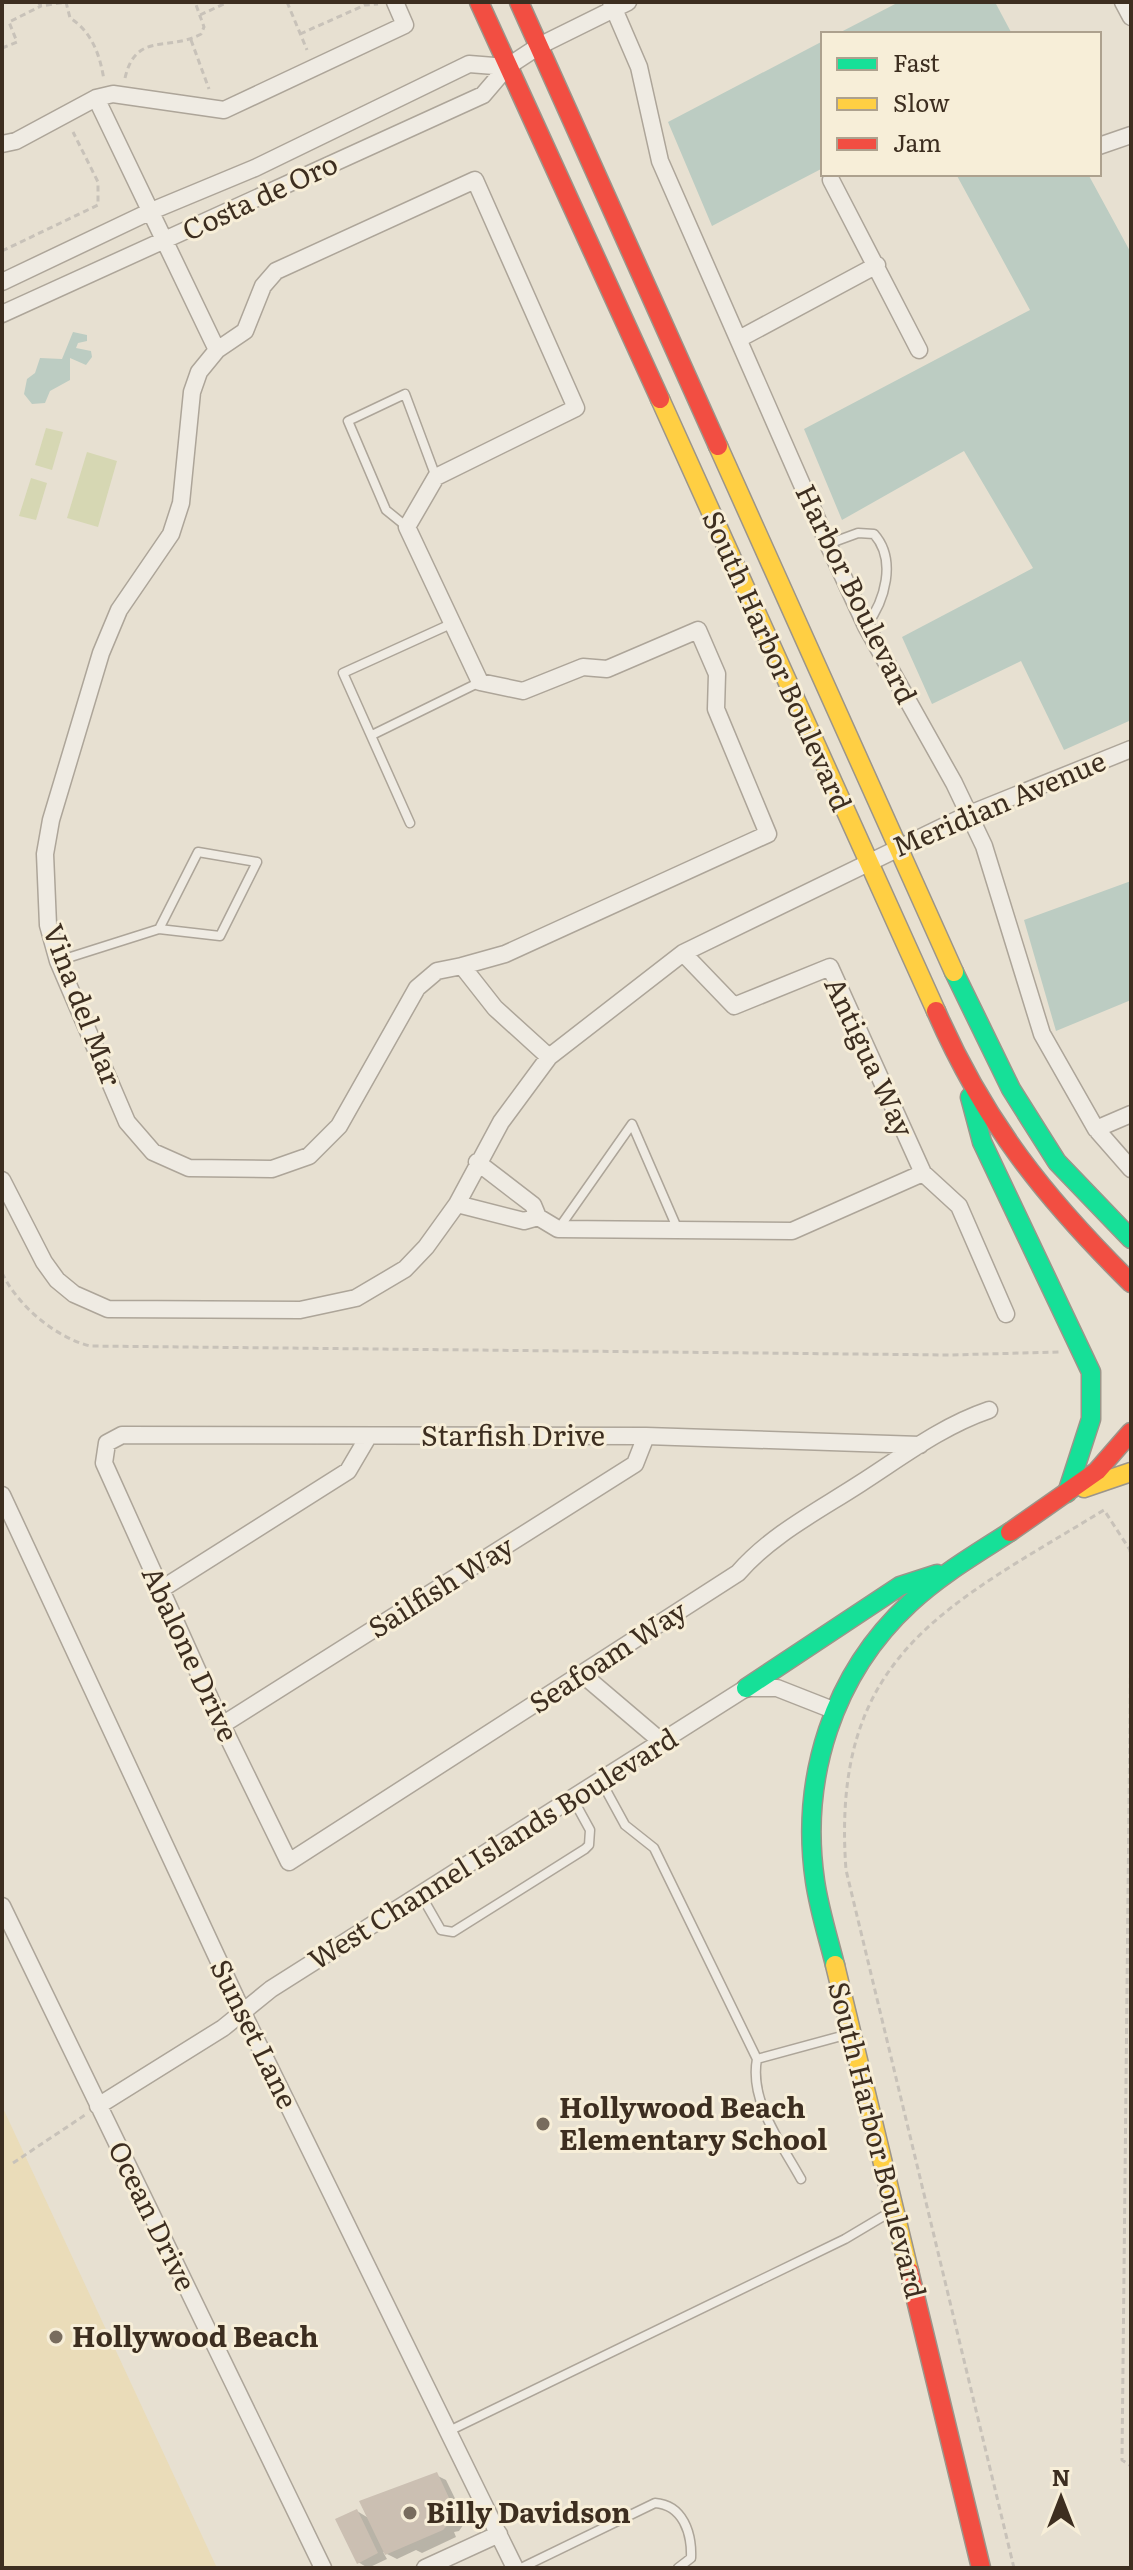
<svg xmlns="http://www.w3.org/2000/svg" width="1133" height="2570" font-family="Literata,serif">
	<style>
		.green { fill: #d6d7b3 }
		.sand { fill: #eadcb9 }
		.water { fill: #bcccc2 }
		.shadow { fill: #0003 }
		.building { fill: #cbbfb2 }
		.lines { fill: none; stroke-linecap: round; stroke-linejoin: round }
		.lane-casing { stroke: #ada599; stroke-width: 11 }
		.street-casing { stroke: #ada599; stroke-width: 19 }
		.fast-casing { stroke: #9c958a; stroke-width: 21 }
		.slow-casing { stroke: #9c958a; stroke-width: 21 }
		.jam-casing { stroke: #9c958a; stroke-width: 21 }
		.path { stroke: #c8c2b9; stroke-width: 3; stroke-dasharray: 6 4; stroke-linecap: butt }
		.lane { stroke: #efebe3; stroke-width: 8 }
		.street { stroke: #efebe3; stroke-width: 16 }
		.fast { stroke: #16e098; stroke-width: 18 }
		.slow { stroke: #ffcf43; stroke-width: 18 }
		.jam { stroke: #f24e42; stroke-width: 18 }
		.poi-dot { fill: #786c5e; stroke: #f7eed8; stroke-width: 3 }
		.labels { text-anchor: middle; stroke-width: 6; stroke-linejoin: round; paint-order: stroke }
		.street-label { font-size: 28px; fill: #3d2e20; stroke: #f7eed8 }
		.poi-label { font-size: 28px; font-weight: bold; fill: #3d2e20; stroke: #f7eed8; text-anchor: start }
	</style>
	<rect width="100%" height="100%" fill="#e7e0d1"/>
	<path class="green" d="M 46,428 L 63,432 L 52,470 L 35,465 Z
		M 87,452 L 117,461 L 98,527 L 67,518 Z
		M 31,478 L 47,483 L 36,520 L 19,516 Z"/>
	<path class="sand" d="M 2,2106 L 217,2568 L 2,2568 Z"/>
	<path class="water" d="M 899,2 L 995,2 L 1012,34 L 837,34 Z
		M 823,41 L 823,168 L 712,226 L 668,122 Z
		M 956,174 L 1088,174 L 1131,253 L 1129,721 L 1064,750 L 1021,661 L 932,704 L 902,637 L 1033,568 L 964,451 L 842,520 L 804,429 L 1030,310 Z
		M 73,332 L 87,335 L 87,341 L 78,343 L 76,348 L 91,351 L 92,357 L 86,365 L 70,358 L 70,380 L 50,391 L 45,403 L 32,404 L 24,394 L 27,379 L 35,373 L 40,358 L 62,359 Z
		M 1131,881 L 1131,1000 L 1056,1031 L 1024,920 Z"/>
	<path class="shadow" d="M 436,2475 L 446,2480 L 466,2521 L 459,2531 L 454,2532 L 456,2537 L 422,2553 L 416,2550 L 397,2559 L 383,2552 L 387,2559 L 368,2568 L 358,2562 L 357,2511 L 370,2519 L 362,2502 Z"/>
	<path class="building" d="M 437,2472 L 457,2515 L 443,2530 L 385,2555 L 359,2501 Z
		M 357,2509 L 378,2553 L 357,2564 L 335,2519 Z"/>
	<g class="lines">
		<defs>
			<path id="lane" d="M 407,527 L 386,510 L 348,421 L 405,394 L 436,477
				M 828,544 L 858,533 L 874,534 C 897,560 885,601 866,626
				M 372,735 L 480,682
				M 410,823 L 343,673 L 453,623
				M 58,961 L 159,929 L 198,852 L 257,862 L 220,936 L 159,929
				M 559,1228 L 632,1124 L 678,1230
				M 601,1781 L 625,1825 L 654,1848 L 757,2059 L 849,2034
				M 421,1895 L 441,1930 L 453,1932 L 585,1849 L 589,1845 L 590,1830 L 573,1799
				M 757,2059 C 749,2101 781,2143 801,2179
				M 449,2431 L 845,2239 L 892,2211
				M 521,2568 L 655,2503 C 683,2505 692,2533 691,2558 L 678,2568"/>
			<path id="street" d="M 611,2 L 639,67 L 660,161 L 828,544 L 866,626 L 954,783 L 984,846 L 1042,1034 L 1096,1129 L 1131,1169
				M 1123,2 L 1131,17
				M 96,98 L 217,350
				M 2,144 L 16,141 L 96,98 L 113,94 L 224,110 L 405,25 L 395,2
				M 1099,146 L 1131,135
				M 831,180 L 919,350
				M 2,282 L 149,212 L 255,168 L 469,64 L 507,67
				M 2,314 L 483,95 L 507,67 L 539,46 L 628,2
				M 739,339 L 877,265
				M 683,953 L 734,1006 L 830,967 L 923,1173 L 959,1206 L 1006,1314
				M 462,966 L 505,954 L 768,834 L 716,709 L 717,674 L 698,630 L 607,669 L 583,667 L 523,691 L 480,682 L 407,527 L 436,477 L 576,408 L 475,180 L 276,271 L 263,286 L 245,331 L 217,350 L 199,372 L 192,392 L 181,503 L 171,534 L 119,610 L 101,653 L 51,820 L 45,854 L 48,925 L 58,961 L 127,1122 L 153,1152 L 189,1168 L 272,1169 L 309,1156 L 339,1126 L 417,988 L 437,971 L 462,966 L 495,1008 L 549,1057
				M 1096,1129 L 1131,1114
				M 477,1162 L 533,1205 L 538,1217
				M 2,1180 L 44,1262 L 57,1280 L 74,1294 L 108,1309 L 300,1310 L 356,1298 L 405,1269 L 426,1247 L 457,1204 L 501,1122 L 549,1057 L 683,953 L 967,815 L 1131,749
				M 457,1204 L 524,1221 L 538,1217 L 558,1229 L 792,1231 L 923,1173
				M 920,1445 L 646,1436 L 122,1435 L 107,1443 L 104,1463 L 222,1725 L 289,1862 L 738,1573 C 772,1534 818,1511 861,1483 C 903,1456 942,1426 989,1410
				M 2,1495 L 242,2011 L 515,2568
				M 160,1590 L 348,1471 L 368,1437
				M 582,1674 L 662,1742
				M 222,1725 L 635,1464 L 646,1436
				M 2,1906 L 323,2568
				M 98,2106 L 223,2028 L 271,1989 L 746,1688 L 777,1688 L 833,1710
				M 425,2568 L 499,2534"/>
			<path id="fast" d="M 954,972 L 1011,1089 L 1057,1162 L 1131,1239
				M 970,1097 L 982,1142 L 1091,1372 L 1091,1419 L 1067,1493
				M 746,1688 L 900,1586 L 937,1574
				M 835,1965 C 828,1937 819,1909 815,1881 C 800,1778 833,1674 910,1603 C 940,1575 976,1554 1010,1532"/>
			<path id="slow" d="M 660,399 L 936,1011
				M 718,446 L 954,972
				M 1084,1488 L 1131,1472
				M 835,1965 L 909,2271"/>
			<path id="jam" d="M 479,2 L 660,399
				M 519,2 L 718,446
				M 936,1011 C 985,1123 1045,1198 1131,1283
				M 1010,1532 L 1097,1471 L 1131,1432
				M 909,2271 L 981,2568"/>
		</defs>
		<use href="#lane" class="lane-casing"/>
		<use href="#street" class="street-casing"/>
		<use href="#fast" class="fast-casing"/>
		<use href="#slow" class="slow-casing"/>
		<use href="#jam" class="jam-casing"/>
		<path class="path" d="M 38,2 L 41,6 L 66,2 L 70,18 C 92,32 100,55 104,80
			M 287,2 L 307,50
			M 200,15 L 228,2
			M 300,34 L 365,5 L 378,4
			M 191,40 L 209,89
			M 2,48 L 17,42 L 9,22 L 41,6
			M 125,78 C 136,31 168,52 201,34 L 204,27 L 195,2
			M 2,251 L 98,205 L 98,182 L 73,132
			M 2,1273 C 18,1306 55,1337 90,1346 L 949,1355 L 1059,1352
			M 1131,1618 L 1122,2460 L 1131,2466
			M 1131,1618 L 1131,1607
			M 13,2163 L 85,2115
			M 1014,2568 L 846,1870 C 830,1655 945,1607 1104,1510 L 1130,1550 L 1131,1559"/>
		<use href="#lane" class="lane"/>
		<use href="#street" class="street"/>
		<use href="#fast" class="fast"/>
		<use href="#slow" class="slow"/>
		<use href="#jam" class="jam"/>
	</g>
	<g class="poi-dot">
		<circle cx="543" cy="2124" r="8"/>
		<circle cx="56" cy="2337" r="8"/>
		<circle cx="410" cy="2513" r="8"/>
	</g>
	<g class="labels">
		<g class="street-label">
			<text transform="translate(260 197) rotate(-25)" y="10">Costa de Oro</text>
			<text transform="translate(856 594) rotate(64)" y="10">Harbor Boulevard</text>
			<text transform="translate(777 661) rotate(66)" y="10">South Harbor Boulevard</text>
			<text transform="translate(999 804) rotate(-23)" y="10">Meridian Avenue</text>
			<text transform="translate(82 1005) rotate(69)" y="10">Vina del Mar</text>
			<text transform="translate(869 1057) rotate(65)" y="10">Antigua Way</text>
			<text x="513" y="1446">Starfish Drive</text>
			<text transform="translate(441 1587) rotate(-32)" y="10">Sailfish Way</text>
			<text transform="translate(190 1654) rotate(65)" y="10">Abalone Drive</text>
			<text transform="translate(608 1657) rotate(-33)" y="10">Seafoam Way</text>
			<text transform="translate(493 1849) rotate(-32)" y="10">West Channel Islands Boulevard</text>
			<text transform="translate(254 2034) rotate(64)" y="10">Sunset Lane</text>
			<text transform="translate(877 2140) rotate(76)" y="10">South Harbor Boulevard</text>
			<text transform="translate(152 2216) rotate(64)" y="10">Ocean Drive</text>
		</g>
		<g class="poi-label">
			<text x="559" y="2118">Hollywood Beach<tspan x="559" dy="32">Elementary School</tspan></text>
			<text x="72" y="2347">Hollywood Beach</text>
			<text x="426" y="2523">Billy Davidson</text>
		</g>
	</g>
	<rect width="1133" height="2570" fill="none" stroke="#3d2e20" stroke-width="8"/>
	<rect x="821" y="32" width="280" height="144" fill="#f7eed8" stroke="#ada18e" stroke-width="2"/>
	<rect x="837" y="58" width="40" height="12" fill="#16e098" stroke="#ada18e" stroke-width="2"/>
	<text x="893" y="72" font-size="24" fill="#3d2e20">Fast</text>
	<rect x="837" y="98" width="40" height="12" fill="#ffcf43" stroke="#ada18e" stroke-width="2"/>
	<text x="893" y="112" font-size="24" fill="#3d2e20">Slow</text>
	<rect x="837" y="138" width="40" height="12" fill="#f24e42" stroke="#ada18e" stroke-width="2"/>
	<text x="893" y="152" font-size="24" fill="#3d2e20">Jam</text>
	<g transform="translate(1061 2498)" stroke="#f7eed8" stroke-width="6" paint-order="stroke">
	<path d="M0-6L14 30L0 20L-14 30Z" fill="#3d2e20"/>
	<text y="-12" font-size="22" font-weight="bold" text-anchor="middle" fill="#3d2e20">N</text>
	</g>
</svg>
